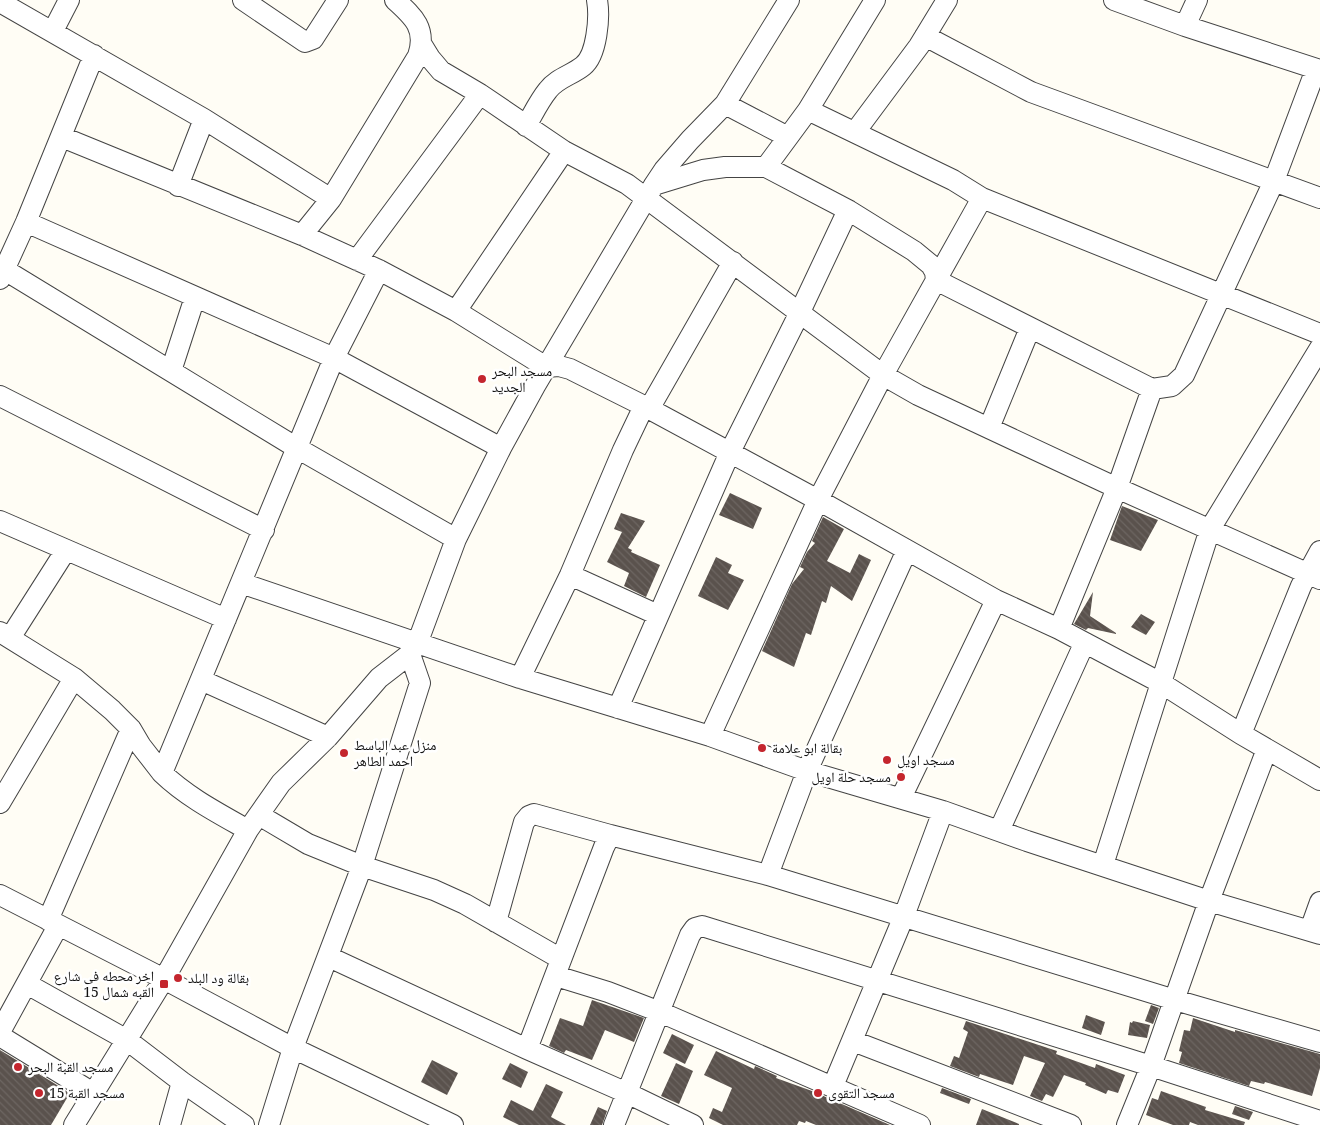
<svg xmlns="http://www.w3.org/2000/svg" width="1320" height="1125" font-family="Georgia,'Noto Naskh Arabic',serif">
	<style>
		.building { fill: url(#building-back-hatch) }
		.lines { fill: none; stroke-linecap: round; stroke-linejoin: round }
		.minor-casing { stroke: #444; stroke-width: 22 }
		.minor { stroke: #fff; stroke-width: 20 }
		.poi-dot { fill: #c4262e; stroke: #fff; stroke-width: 2 }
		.labels { text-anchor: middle; stroke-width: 5; stroke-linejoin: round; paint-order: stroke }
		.poi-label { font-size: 14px; fill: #111; stroke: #fff; text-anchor: start }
	</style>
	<defs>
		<pattern id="building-back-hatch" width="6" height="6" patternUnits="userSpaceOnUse" patternTransform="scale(1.25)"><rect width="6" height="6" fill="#5a524d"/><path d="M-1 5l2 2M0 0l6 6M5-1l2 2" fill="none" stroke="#6d6662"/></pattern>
	</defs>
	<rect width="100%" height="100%" fill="#fffdf5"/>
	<path class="building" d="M 730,493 L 762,508 L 753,529 L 719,515 Z
		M 1122,506 L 1158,520 L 1141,551 L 1110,540 Z
		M 621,513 L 645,521 L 628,548 L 632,550 L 631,552 L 660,565 L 646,597 L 624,586 L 629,573 L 607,562 L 622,532 L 614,529 Z
		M 823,517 L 844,529 L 827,561 L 850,573 L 859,554 L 871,560 L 852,601 L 831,586 L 826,603 L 822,601 L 811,635 L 806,633 L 794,667 L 762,651 L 792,584 L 804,569 L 800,567 L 807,552 L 815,543 L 812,541 Z
		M 716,557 L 732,565 L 728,573 L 744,580 L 728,610 L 698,596 Z
		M 1093,592 L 1090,616 L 1116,633 L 1116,634 L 1088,628 L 1086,630 L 1074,624 Z
		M 1141,614 L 1155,622 L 1146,635 L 1131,627 Z
		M 592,1000 L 644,1018 L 634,1042 L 605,1030 L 592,1060 L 566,1050 L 564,1053 L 549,1046 L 560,1018 L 583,1026 Z
		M 1151,1005 L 1159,1008 L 1153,1024 L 1145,1021 Z
		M 1086,1015 L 1105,1022 L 1101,1035 L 1082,1028 Z
		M 1193,1018 L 1235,1032 L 1235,1030 L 1320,1054 L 1320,1068 L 1312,1096 L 1265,1082 L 1264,1084 L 1251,1081 L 1249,1086 L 1179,1063 L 1182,1052 L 1179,1051 L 1184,1030 L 1190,1031 Z
		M 966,1021 L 1057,1051 L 1056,1054 L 1095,1068 L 1096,1064 L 1125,1075 L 1118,1093 L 1108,1090 L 1106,1094 L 1085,1085 L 1086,1083 L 1064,1075 L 1053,1097 L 1046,1094 L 1042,1101 L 1030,1096 L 1045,1063 L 1024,1056 L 1013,1085 L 980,1074 L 979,1077 L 950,1066 L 954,1056 L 959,1058 L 968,1032 L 963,1029 Z
		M 1133,1021 L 1150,1025 L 1147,1038 L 1128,1035 L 1130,1022 L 1132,1023 Z
		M 672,1034 L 694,1045 L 685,1064 L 663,1053 Z
		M 0,1050 L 70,1093 L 51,1125 L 0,1125 Z
		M 716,1051 L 754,1069 L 755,1066 L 777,1076 L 776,1078 L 812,1091 L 890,1125 L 816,1125 L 806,1121 L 805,1123 L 799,1121 L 797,1125 L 723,1125 L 709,1118 L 713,1108 L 722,1112 L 732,1088 L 704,1075 Z
		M 432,1060 L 458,1073 L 447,1095 L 421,1082 Z
		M 510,1063 L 528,1072 L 521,1088 L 502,1079 Z
		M 676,1063 L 693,1071 L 679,1104 L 661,1096 Z
		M 546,1084 L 563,1092 L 551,1117 L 566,1125 L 519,1125 L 503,1117 L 511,1100 L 533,1111 Z
		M 942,1088 L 971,1099 L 969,1104 L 940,1093 Z
		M 1161,1091 L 1206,1107 L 1205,1110 L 1245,1122 L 1244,1125 L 1198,1125 L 1190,1122 L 1189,1125 L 1173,1125 L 1146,1115 L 1152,1098 L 1158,1100 Z
		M 1235,1106 L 1253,1112 L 1249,1120 L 1232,1114 Z
		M 598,1107 L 607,1111 L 602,1125 L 590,1125 Z
		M 982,1109 L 1019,1124 L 1019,1125 L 976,1125 Z"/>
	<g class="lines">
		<defs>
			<path id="minor" d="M 243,0 L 305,42 L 313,39 L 338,0
				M 1114,0 L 1185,26 L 1320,70
				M 0,2 L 204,119 L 331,199 L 302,235
				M 1185,26 L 1197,0
				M 53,31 L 69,0
				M 925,36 L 1031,92 L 1320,198
				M 422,45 L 430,58 L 441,71 L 480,94 L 564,151 L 627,184 L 883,375 L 918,395 L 1117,488 L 1320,579
				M 725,104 L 788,137
				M 808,110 L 953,180 L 982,198 L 1320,334
				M 526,126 C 533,114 539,101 548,90 C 557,78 572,75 583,66 C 597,55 600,17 597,0
				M 855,132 L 919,46 L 947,0
				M 62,137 L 302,235 L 379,270 L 456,311 L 546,367 L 559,366 L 570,369 L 644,406 L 818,500 L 996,600 L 1059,629 L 1161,683 L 1241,734 L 1320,780
				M 766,167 L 848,210 L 914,251 L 931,265 L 935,272 L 936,280
				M 654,185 L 703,170 L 725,167 L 766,167 L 808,110 L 875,0
				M 178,186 L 204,119
				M 331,199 L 418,56 C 427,29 414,17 395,0
				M 26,222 L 334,358 L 501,448
				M 357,260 L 480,94
				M 0,267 L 297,448 L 456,539
				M 0,279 L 26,222 L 94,55
				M 936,280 L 1152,389 L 1172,386 L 1184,375 L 1274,181 L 1316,69
				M 456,311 L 564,151
				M 171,371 L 195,297
				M 0,396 L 264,530
				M 649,409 L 733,262
				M 989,428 L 1030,328
				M 0,521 L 226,619
				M 570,575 L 658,615
				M 241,583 L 520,678 L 710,736 L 807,771 L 943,811 L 1027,841 L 1209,901 L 1320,934
				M 1059,629 L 1117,488 L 1152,389
				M 0,632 L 74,678 L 112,710 L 131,729 L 141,746 L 162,773
				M 10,638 L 66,550
				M 520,678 L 570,575 L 623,450 L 644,406
				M 201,680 L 328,737
				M 618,708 L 730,452 L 799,314 L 848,210
				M 1241,734 L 1301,586 L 1320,551
				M 710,736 L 818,500 L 883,375 L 982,198
				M 901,798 L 996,600
				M 0,803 L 74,678
				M 259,815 L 308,844 L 362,866 L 434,890 L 465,904 L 561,959
				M 248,830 C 218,813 187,797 162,773 L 334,358 L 379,270
				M 999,831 L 1084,644
				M 1103,865 L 1210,529 L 1320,348
				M 768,875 L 807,771 L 907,550
				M 0,895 L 164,979 L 293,1048 L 453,1125
				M 48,920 L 131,729
				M 496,922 L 524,822 L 529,816 L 534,814 L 610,835
				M 1310,930 L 1320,902
				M 329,957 L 527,1049 L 627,1093 L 693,1125
				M 556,976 L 608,992 L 660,1012 L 920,1125
				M 27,984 L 127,1040 L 182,1082 L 244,1125
				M 0,1032 L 58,926
				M 0,1036 L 93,1093
				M 853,1041 L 1071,1125
				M 527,1049 L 604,847 L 610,835 L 768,875 L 1175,1000 L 1320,1042
				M 833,1086 L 904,916 L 943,811
				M 74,1125 L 164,979 L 248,830 L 281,783 L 328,737 L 379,678 L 410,654 L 417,644 L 456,539 L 501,448 L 535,386 L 654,185 L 664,170 L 690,140 L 725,104 L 789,0
				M 170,1125 L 182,1082
				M 269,1125 L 293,1048 L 362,866 L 420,683 L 410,654
				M 614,1125 L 690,935 L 695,928 L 702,926 L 1151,1066 L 1320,1121
				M 1127,1125 L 1151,1066 L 1209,901 L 1267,749"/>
		</defs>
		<use href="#minor" class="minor-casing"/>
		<use href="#minor" class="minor"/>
	</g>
	<g class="poi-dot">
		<circle cx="482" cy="379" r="5"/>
		<circle cx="762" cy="748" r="5"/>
		<circle cx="344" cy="753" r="5"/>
		<circle cx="887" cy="760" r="5"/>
		<circle cx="901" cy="777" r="5"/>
		<circle cx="178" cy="978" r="5"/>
		<rect x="159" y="979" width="10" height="10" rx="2.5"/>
		<circle cx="18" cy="1067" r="5"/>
		<circle cx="39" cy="1093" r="5"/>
		<circle cx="818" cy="1093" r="5"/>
	</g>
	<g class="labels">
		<g class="poi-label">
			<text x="492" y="376">مسجد البحر<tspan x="492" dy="16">الجديد</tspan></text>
			<text x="354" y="750">منزل عبد الباسط<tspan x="354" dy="16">احمد الطاهر</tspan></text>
			<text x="772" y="753">بقالة ابو علامة</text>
			<text x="897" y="765">مسجد اويل</text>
			<text x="891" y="782" text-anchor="end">مسجد حلة اويل</text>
			<text x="154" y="981" text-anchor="end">اخر محطه في شارع<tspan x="154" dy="16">15 القبه شمال</tspan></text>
			<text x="188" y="983">بقالة ود البلد</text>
			<text x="28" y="1072">مسجد القبة البحر</text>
			<text x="49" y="1098">مسجد القبة 15</text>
			<text x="828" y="1098">مسجد التقوى</text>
		</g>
	</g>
</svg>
